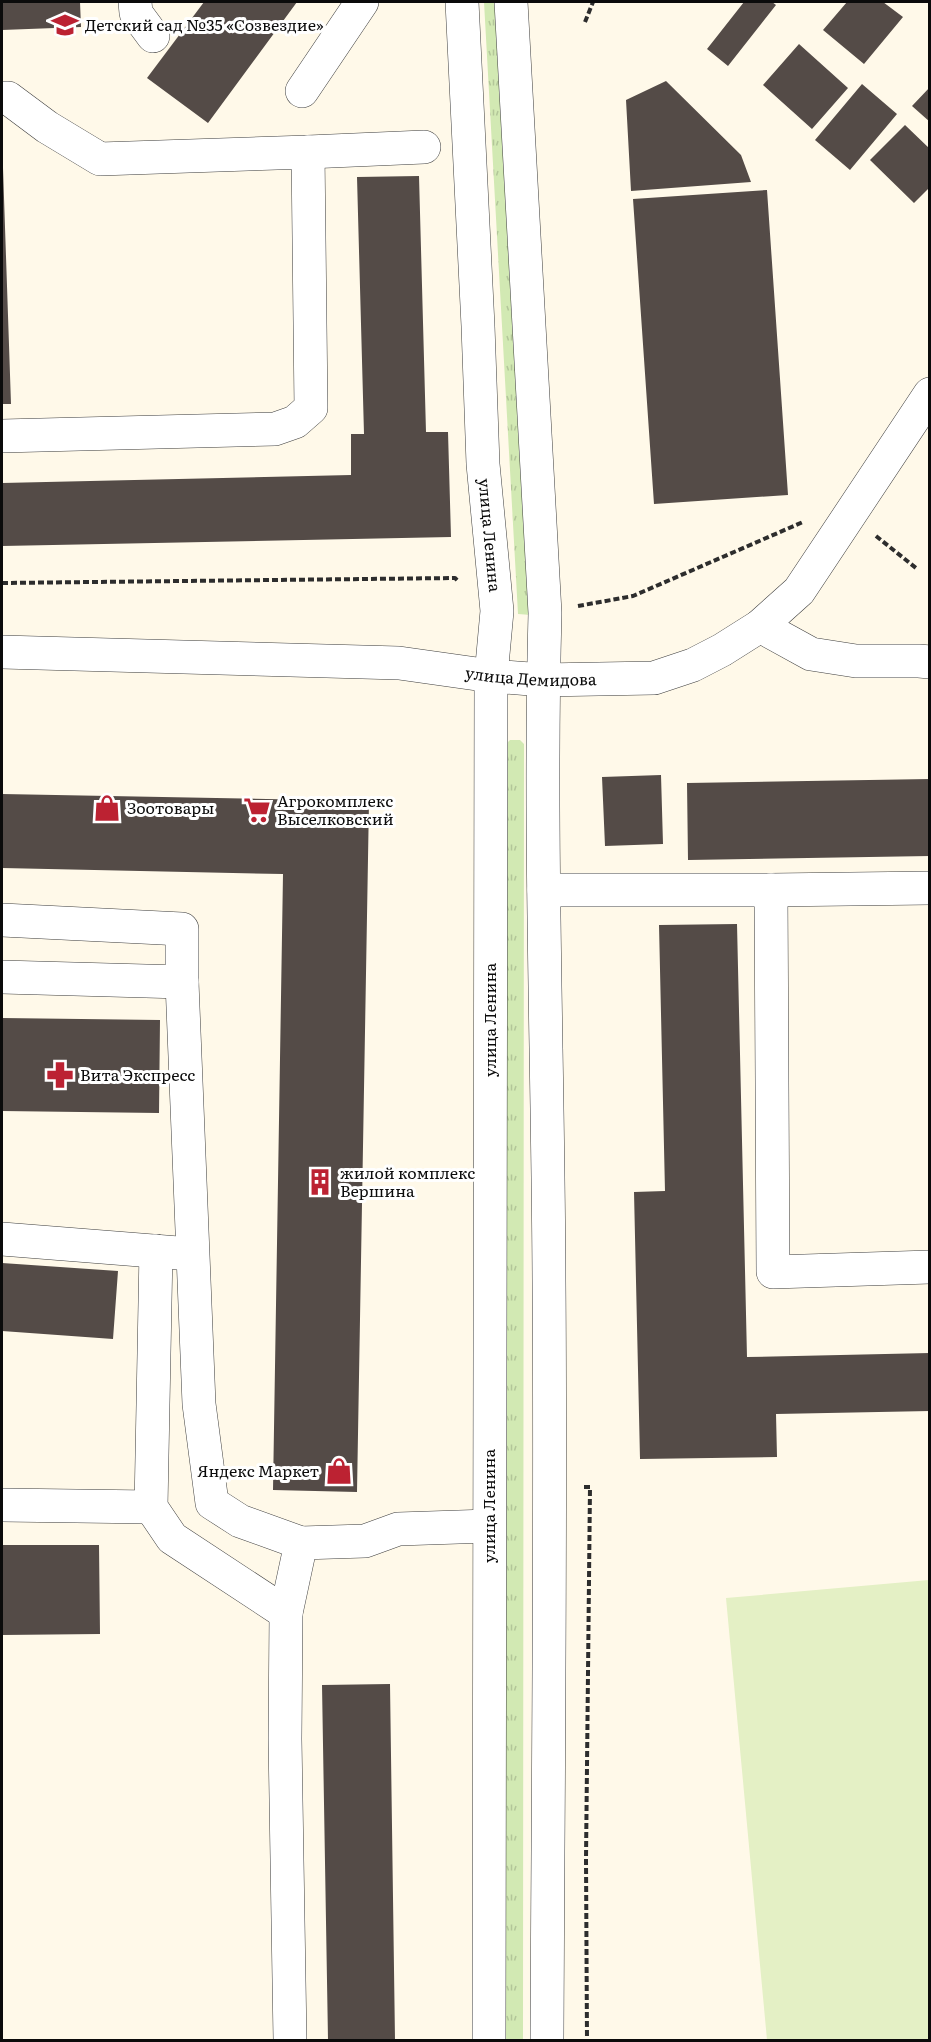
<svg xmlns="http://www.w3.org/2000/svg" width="931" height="2042" font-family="Literata,serif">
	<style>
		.grass { fill: url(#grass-tufts) }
		.pitch { fill: #e4f0c5 }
		.building { fill: #544b47 }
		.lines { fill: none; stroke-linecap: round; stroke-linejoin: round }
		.minor-casing { stroke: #3e3e3e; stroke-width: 34 }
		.path { stroke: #2d2d2d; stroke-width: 4; stroke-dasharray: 6 3; stroke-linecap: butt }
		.minor { stroke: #fff; stroke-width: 33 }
		.labels { text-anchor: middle; stroke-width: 6; stroke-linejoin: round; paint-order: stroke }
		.poi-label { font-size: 16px; fill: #0b0b0b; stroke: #fff; text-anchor: start }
		.street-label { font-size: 16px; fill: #0b0b0b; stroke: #fff }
	</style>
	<defs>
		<pattern id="grass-tufts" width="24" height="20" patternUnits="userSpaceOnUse" patternTransform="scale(1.5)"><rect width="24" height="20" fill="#d2e9b3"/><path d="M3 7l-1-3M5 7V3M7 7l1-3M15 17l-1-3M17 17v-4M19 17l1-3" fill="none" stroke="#b3c699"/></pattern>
	</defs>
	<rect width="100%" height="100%" fill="#fff9e9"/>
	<path class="grass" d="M 484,2 L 500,2 L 531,615 L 518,614 Z
		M 510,740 L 520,740 L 524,744 L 523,2040 L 505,2040 L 506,744 Z"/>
	<path class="pitch" d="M 929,1580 L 929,2040 L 767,2040 L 726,1598 Z"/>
	<path class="building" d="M 2,2 L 80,2 L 81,27 L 2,30 Z
		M 204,2 L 297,2 L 208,123 L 147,78 Z
		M 744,2 L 772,2 L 776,5 L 728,66 L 707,49 Z
		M 847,2 L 883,2 L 903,17 L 864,64 L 823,30 Z
		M 799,44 L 848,88 L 812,129 L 763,85 Z
		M 666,81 L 741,155 L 751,182 L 631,191 L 626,100 Z
		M 862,84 L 897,114 L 850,170 L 815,140 Z
		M 930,87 L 930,122 L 912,106 Z
		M 905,125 L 930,149 L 930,187 L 914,203 L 870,160 Z
		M 2,168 L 3,168 L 11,404 L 2,404 Z
		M 419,176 L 426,432 L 448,432 L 451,537 L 2,546 L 2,483 L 351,475 L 351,434 L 364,434 L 357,177 Z
		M 767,190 L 788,495 L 654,504 L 633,199 Z
		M 661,775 L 663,844 L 605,846 L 602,777 Z
		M 930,779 L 930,856 L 688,860 L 687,783 Z
		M 2,794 L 369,801 L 357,1492 L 273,1490 L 283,874 L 2,868 Z
		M 737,924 L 747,1357 L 930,1353 L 930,1411 L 776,1414 L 777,1457 L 640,1459 L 634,1192 L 665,1191 L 659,925 Z
		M 2,1018 L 160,1020 L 159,1113 L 2,1111 Z
		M 2,1263 L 118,1271 L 113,1339 L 2,1331 Z
		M 2,1545 L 99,1545 L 100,1634 L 2,1635 Z
		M 390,1684 L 395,2040 L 328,2040 L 322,1685 Z"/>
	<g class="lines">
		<defs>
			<g id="minor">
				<path d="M 135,2 L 136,13 L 153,36"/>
				<path id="s1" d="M 462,2 L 478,326 L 483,464 L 497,611 L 491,676 L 489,2040"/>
				<path d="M 511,2 L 545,613 C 539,835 548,1058 549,1280 C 551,1533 548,1787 547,2040"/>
				<path d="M 302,91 L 362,2"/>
				<path d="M 2,98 L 8,98 L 47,127 L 100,159 L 308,152 L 311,408 L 295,422 L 275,429 L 2,436"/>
				<path d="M 308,152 L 424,147"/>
				<path d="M 760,626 L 811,654 L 856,661 L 919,661 L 930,662"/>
				<path id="s2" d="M 2,652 L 399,663 L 491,676 L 543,680 L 654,678 L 693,665 L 722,650 L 760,626 L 799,591 L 930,394"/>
				<path d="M 544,890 L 771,890 L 930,888"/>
				<path d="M 771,890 L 773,1272 L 930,1267"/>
				<path d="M 2,920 L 182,929 L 182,982 L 199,1404 L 212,1503 L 240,1521 L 301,1543 L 286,1613 L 285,1739 L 290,2040"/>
				<path d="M 2,977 L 182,982"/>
				<path d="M 2,1239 L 178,1253"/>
				<path d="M 156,1251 L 151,1507 L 172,1538 L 286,1613"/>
				<path d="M 2,1505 L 151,1507"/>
				<path d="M 301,1543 L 365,1541 L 398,1529 L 489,1526"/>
			</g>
		</defs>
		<use href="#minor" class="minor-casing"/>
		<path class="path" d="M 585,22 L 593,2
			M 876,536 L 916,568
			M 2,583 L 455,578 L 458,581
			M 578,606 L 633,596 L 803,522
			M 584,1487 L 590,1487 L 586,1859 L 587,2040"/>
		<use href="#minor" class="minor"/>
	</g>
	<defs>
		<symbol id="school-bare" viewBox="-9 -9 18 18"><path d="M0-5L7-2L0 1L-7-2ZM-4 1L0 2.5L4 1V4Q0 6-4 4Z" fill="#bc2232" stroke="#fff" stroke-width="2.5" paint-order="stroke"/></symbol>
		<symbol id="shop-bare" viewBox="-9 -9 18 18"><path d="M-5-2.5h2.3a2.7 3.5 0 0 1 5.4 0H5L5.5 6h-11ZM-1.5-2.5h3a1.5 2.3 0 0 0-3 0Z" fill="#bc2232" stroke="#fff" stroke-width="2.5" paint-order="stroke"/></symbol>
		<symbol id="supermarket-bare" viewBox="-9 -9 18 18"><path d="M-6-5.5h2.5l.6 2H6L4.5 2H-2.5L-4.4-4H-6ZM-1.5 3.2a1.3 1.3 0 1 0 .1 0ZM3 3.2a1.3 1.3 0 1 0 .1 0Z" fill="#bc2232" stroke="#fff" stroke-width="2.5" paint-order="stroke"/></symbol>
		<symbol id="pharmacy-bare" viewBox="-9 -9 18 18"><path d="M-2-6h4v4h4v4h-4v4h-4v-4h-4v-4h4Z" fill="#bc2232" stroke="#fff" stroke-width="2.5" paint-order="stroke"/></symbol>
		<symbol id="building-bare" viewBox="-9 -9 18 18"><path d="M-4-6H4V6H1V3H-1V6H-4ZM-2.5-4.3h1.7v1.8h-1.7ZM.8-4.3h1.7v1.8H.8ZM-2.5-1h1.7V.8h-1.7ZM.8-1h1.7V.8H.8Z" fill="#bc2232" stroke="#fff" stroke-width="2.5" paint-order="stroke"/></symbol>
	</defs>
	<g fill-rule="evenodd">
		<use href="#school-bare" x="46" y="6" width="38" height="38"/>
		<use href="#shop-bare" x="88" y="789" width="38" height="38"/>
		<use href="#supermarket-bare" x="238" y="791" width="38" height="38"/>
		<use href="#pharmacy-bare" x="41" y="1056" width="38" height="38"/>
		<use href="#building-bare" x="301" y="1163" width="38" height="38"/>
		<use href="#shop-bare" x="320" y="1452" width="38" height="38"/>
	</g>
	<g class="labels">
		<g class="poi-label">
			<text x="85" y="31">Детский сад №35 «Созвездие»</text>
			<text x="277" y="807">Агрокомплекс<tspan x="277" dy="18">Выселковский</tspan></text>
			<text x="127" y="814">Зоотовары</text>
			<text x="80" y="1081">Вита Экспресс</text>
			<text x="340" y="1179">жилой комплекс<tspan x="340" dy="18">Вершина</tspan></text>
			<text x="319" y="1477" text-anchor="end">Яндекс Маркет</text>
		</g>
		<g class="street-label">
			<text dy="6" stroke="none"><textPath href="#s1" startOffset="534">улица Ленина</textPath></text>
			<text dy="6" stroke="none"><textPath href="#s2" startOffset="530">улица Демидова</textPath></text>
			<text transform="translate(490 1020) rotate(-90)" y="6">улица Ленина</text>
			<text transform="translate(489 1506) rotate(-90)" y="6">улица Ленина</text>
		</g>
	</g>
	<rect width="931" height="2042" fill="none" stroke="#0b0b0b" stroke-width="6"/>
</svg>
